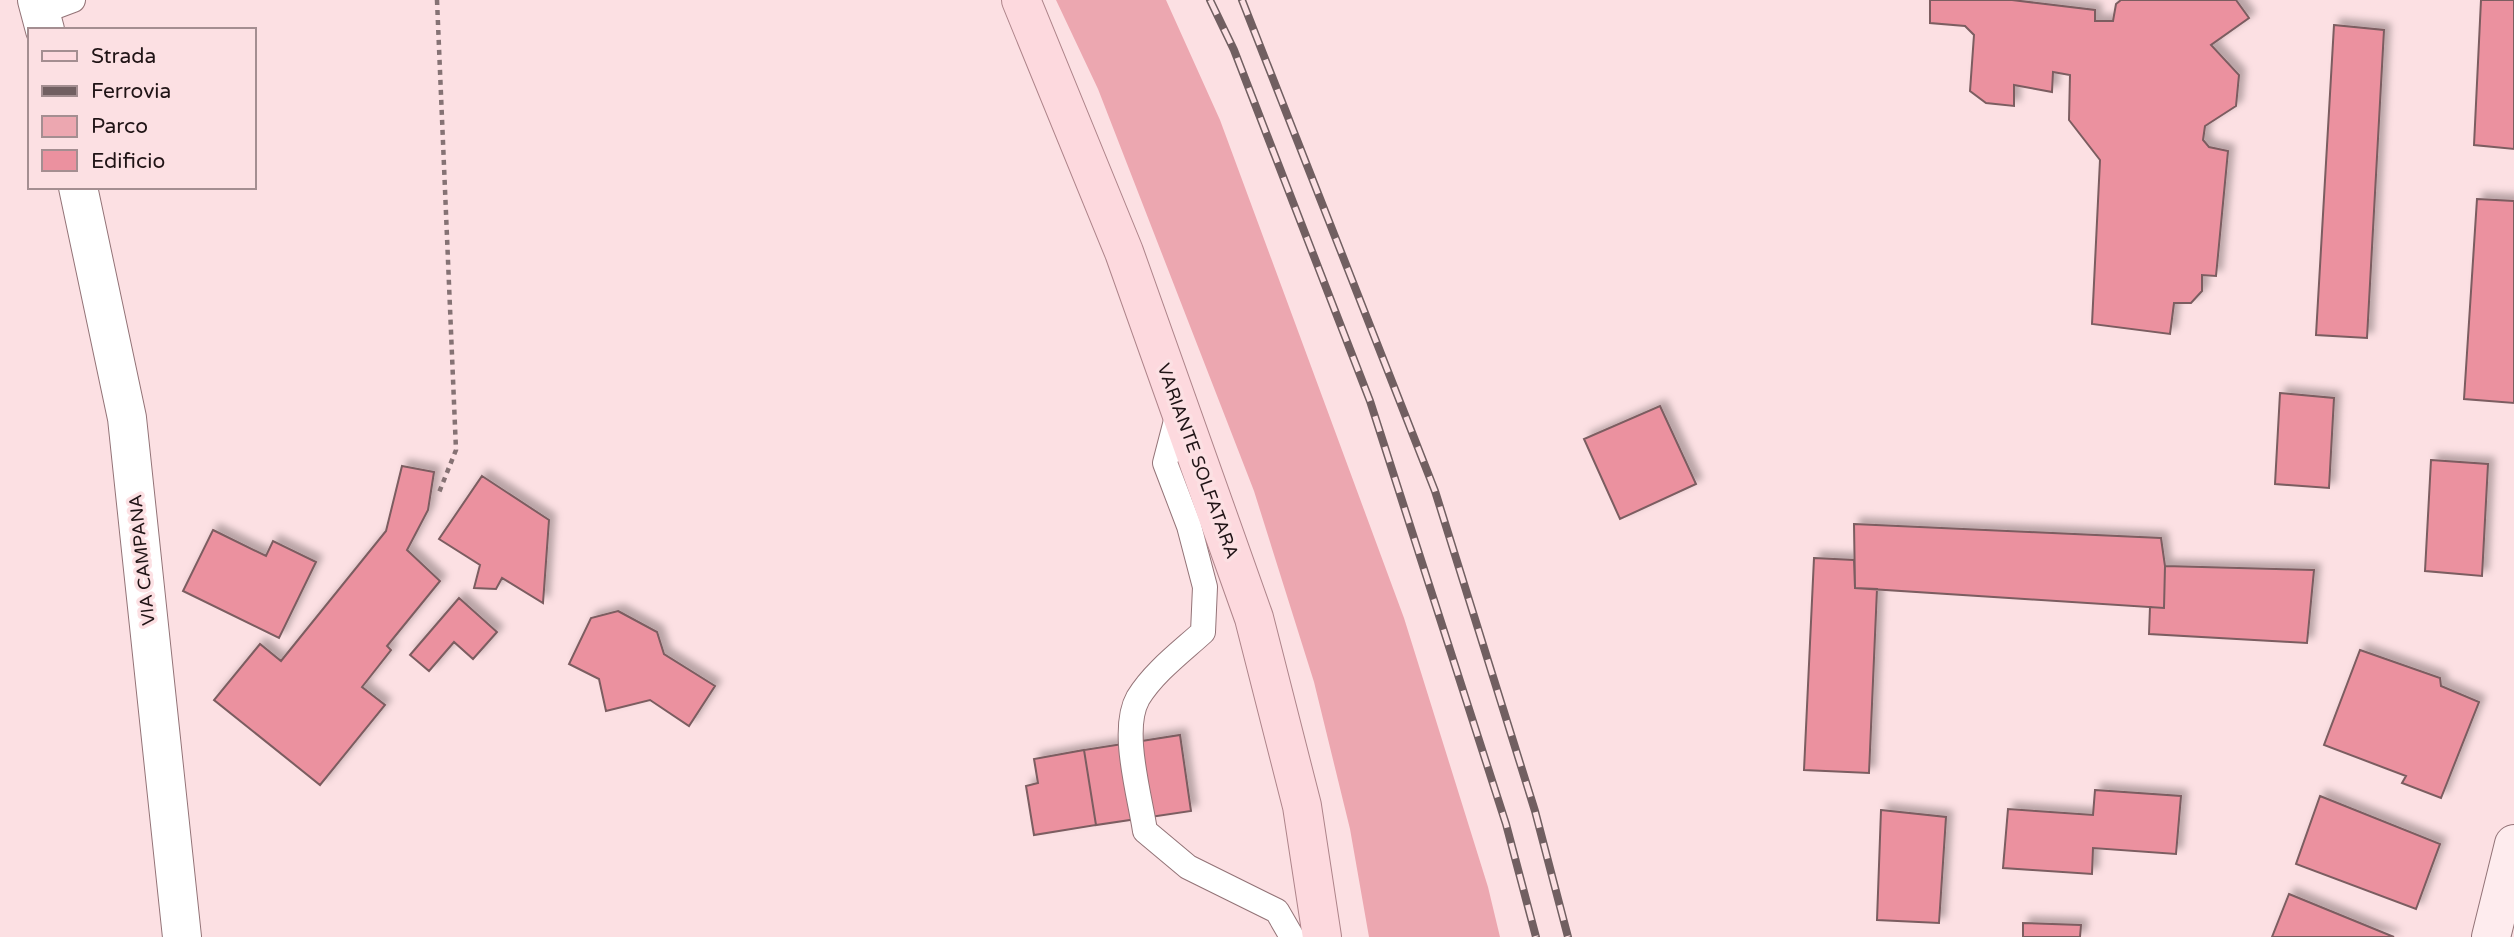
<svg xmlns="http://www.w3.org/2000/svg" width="2514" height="937" font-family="'Varela Round',sans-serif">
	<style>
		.green { fill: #eca7b0 }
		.building { fill: #eb919f; stroke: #7b5d61; stroke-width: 2; filter: url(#shadow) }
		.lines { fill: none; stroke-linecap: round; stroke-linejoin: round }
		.service-casing { stroke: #937377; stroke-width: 26 }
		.minor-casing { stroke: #937377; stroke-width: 40 }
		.secondary-casing { stroke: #937377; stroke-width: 40 }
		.primary-casing { stroke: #ae848a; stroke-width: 40 }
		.path { stroke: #857274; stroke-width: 4.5; stroke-dasharray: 5 5; stroke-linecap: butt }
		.service { stroke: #fff; stroke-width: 24 }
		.minor { stroke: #fff; stroke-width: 38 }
		.secondary { stroke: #feecee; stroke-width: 38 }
		.primary { stroke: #fdd9de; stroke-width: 38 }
		.rail-casing { stroke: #715f61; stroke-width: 8 }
		.rail { stroke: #fce0e3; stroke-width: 5; stroke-dasharray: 16; stroke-linecap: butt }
		.labels { text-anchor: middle; stroke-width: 7; stroke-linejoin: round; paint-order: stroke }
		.street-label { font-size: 18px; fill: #201416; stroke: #fce0e3 }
	</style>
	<defs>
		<filter id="shadow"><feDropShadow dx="6" dy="-6" stdDeviation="3.5" flood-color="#0004"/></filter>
	</defs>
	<rect width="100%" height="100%" fill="#fce0e3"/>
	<path class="green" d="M 1056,0 L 1166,0 L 1220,120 L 1404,618 L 1488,887 L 1500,937 L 1369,937 L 1350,829 L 1314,682 L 1254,491 L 1098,89 Z"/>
	<path class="building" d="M 1930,0 L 2012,0 L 2095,10 L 2095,21 L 2113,21 L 2116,4 L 2121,0 L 2236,0 L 2249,18 L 2211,45 L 2239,75 L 2236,106 L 2205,126 L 2203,140 L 2209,147 L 2228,151 L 2216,276 L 2202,275 L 2202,291 L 2191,303 L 2174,303 L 2170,334 L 2092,324 L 2100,160 L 2069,120 L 2070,75 L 2053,72 L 2052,92 L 2014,85 L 2014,106 L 1986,103 L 1970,91 L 1974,35 L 1965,26 L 1930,23 Z
		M 2481,0 L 2514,0 L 2514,149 L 2474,145 Z
		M 2334,25 L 2384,30 L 2367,338 L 2316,335 Z
		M 2477,199 L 2514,201 L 2514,403 L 2464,399 Z
		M 2280,393 L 2334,398 L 2329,488 L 2275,484 Z
		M 1660,406 L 1696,484 L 1620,519 L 1584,439 Z
		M 2431,460 L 2488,464 L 2482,576 L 2425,571 Z
		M 402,466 L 434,472 L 428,510 L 407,550 L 440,581 L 387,646 L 391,650 L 362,687 L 385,705 L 320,785 L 214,700 L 260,644 L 281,661 L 386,531 Z
		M 482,476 L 549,520 L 543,603 L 502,578 L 496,589 L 474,588 L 480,565 L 439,539 Z
		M 1854,524 L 2161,538 L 2165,566 L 2164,608 L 1855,588 Z
		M 213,530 L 266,556 L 273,541 L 316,562 L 279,638 L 183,591 Z
		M 1814,558 L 1854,560 L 1855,588 L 1877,589 L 1869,773 L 1804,770 Z
		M 2165,566 L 2314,570 L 2307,643 L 2149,634 L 2150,607 L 2164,608 Z
		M 459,598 L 497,632 L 473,659 L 454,642 L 429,671 L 410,655 Z
		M 618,611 L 657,632 L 664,654 L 715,686 L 689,726 L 650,700 L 606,711 L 599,679 L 569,664 L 591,618 Z
		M 2360,650 L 2440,678 L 2441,686 L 2479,702 L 2441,798 L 2402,783 L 2406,776 L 2324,745 Z
		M 1180,735 L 1191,811 L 1096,825 L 1084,750 Z
		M 1084,750 L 1096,825 L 1034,835 L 1026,786 L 1038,783 L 1034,759 Z
		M 2095,790 L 2181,796 L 2176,854 L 2093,848 L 2092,874 L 2003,868 L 2008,809 L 2093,815 Z
		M 2320,796 L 2440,844 L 2416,909 L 2296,864 Z
		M 1881,810 L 1946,817 L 1939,923 L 1877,920 Z
		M 2289,894 L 2394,937 L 2272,937 Z
		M 2023,923 L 2081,925 L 2080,937 L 2023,937 Z"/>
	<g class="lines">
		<defs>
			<path id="service" d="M 41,12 L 73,0
				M 1179,409 L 1165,463 L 1189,526 L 1205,587 L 1203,632 C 1181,652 1154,672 1138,698 C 1120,730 1140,796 1145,831 L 1188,867 L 1277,911 L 1292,937"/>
			<path id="minor" d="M 37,0 L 45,30
				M 78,187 L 127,418 L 182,937"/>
			<path id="secondary" d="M 2491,937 L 2514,844"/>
			<path id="primary" d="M 1021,0 L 1124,252 L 1254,618 L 1302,806 L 1322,937"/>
		</defs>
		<use href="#service" class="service-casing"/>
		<use href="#minor" class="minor-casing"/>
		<use href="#secondary" class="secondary-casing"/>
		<use href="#primary" class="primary-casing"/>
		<path class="path" d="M 437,0 L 456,450 L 438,495"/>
		<use href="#service" class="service"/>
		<use href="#minor" class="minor"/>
		<use href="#secondary" class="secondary"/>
		<use href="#primary" class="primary"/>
		<defs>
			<path id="rail" d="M 1210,0 L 1234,50 L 1370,401 L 1506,824 L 1536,937
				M 1242,0 L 1435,491 L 1535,811 L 1568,937"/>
		</defs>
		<use href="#rail" class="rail-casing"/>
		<use href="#rail" class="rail"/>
	</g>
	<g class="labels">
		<g class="street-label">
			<text transform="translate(1198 461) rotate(70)" y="6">VARIANTE SOLFATARA</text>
			<text transform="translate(142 560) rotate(-96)" y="6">VIA CAMPANA</text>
		</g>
	</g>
	<rect x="28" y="28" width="228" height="161" fill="#fce0e3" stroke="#a48e91" stroke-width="2"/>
	<rect x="42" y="51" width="35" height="10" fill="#fdd9de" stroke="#a48e91" stroke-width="2"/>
	<text x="91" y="63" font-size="21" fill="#201416">Strada</text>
	<rect x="42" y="86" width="35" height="10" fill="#715f61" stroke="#a48e91" stroke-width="2"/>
	<text x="91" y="98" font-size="21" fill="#201416">Ferrovia</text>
	<rect x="42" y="116" width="35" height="21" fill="#eca7b0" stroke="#a48e91" stroke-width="2"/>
	<text x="91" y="133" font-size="21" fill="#201416">Parco</text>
	<rect x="42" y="150" width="35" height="21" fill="#eb919f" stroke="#a48e91" stroke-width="2"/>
	<text x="91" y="168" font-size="21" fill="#201416">Edificio</text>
</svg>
